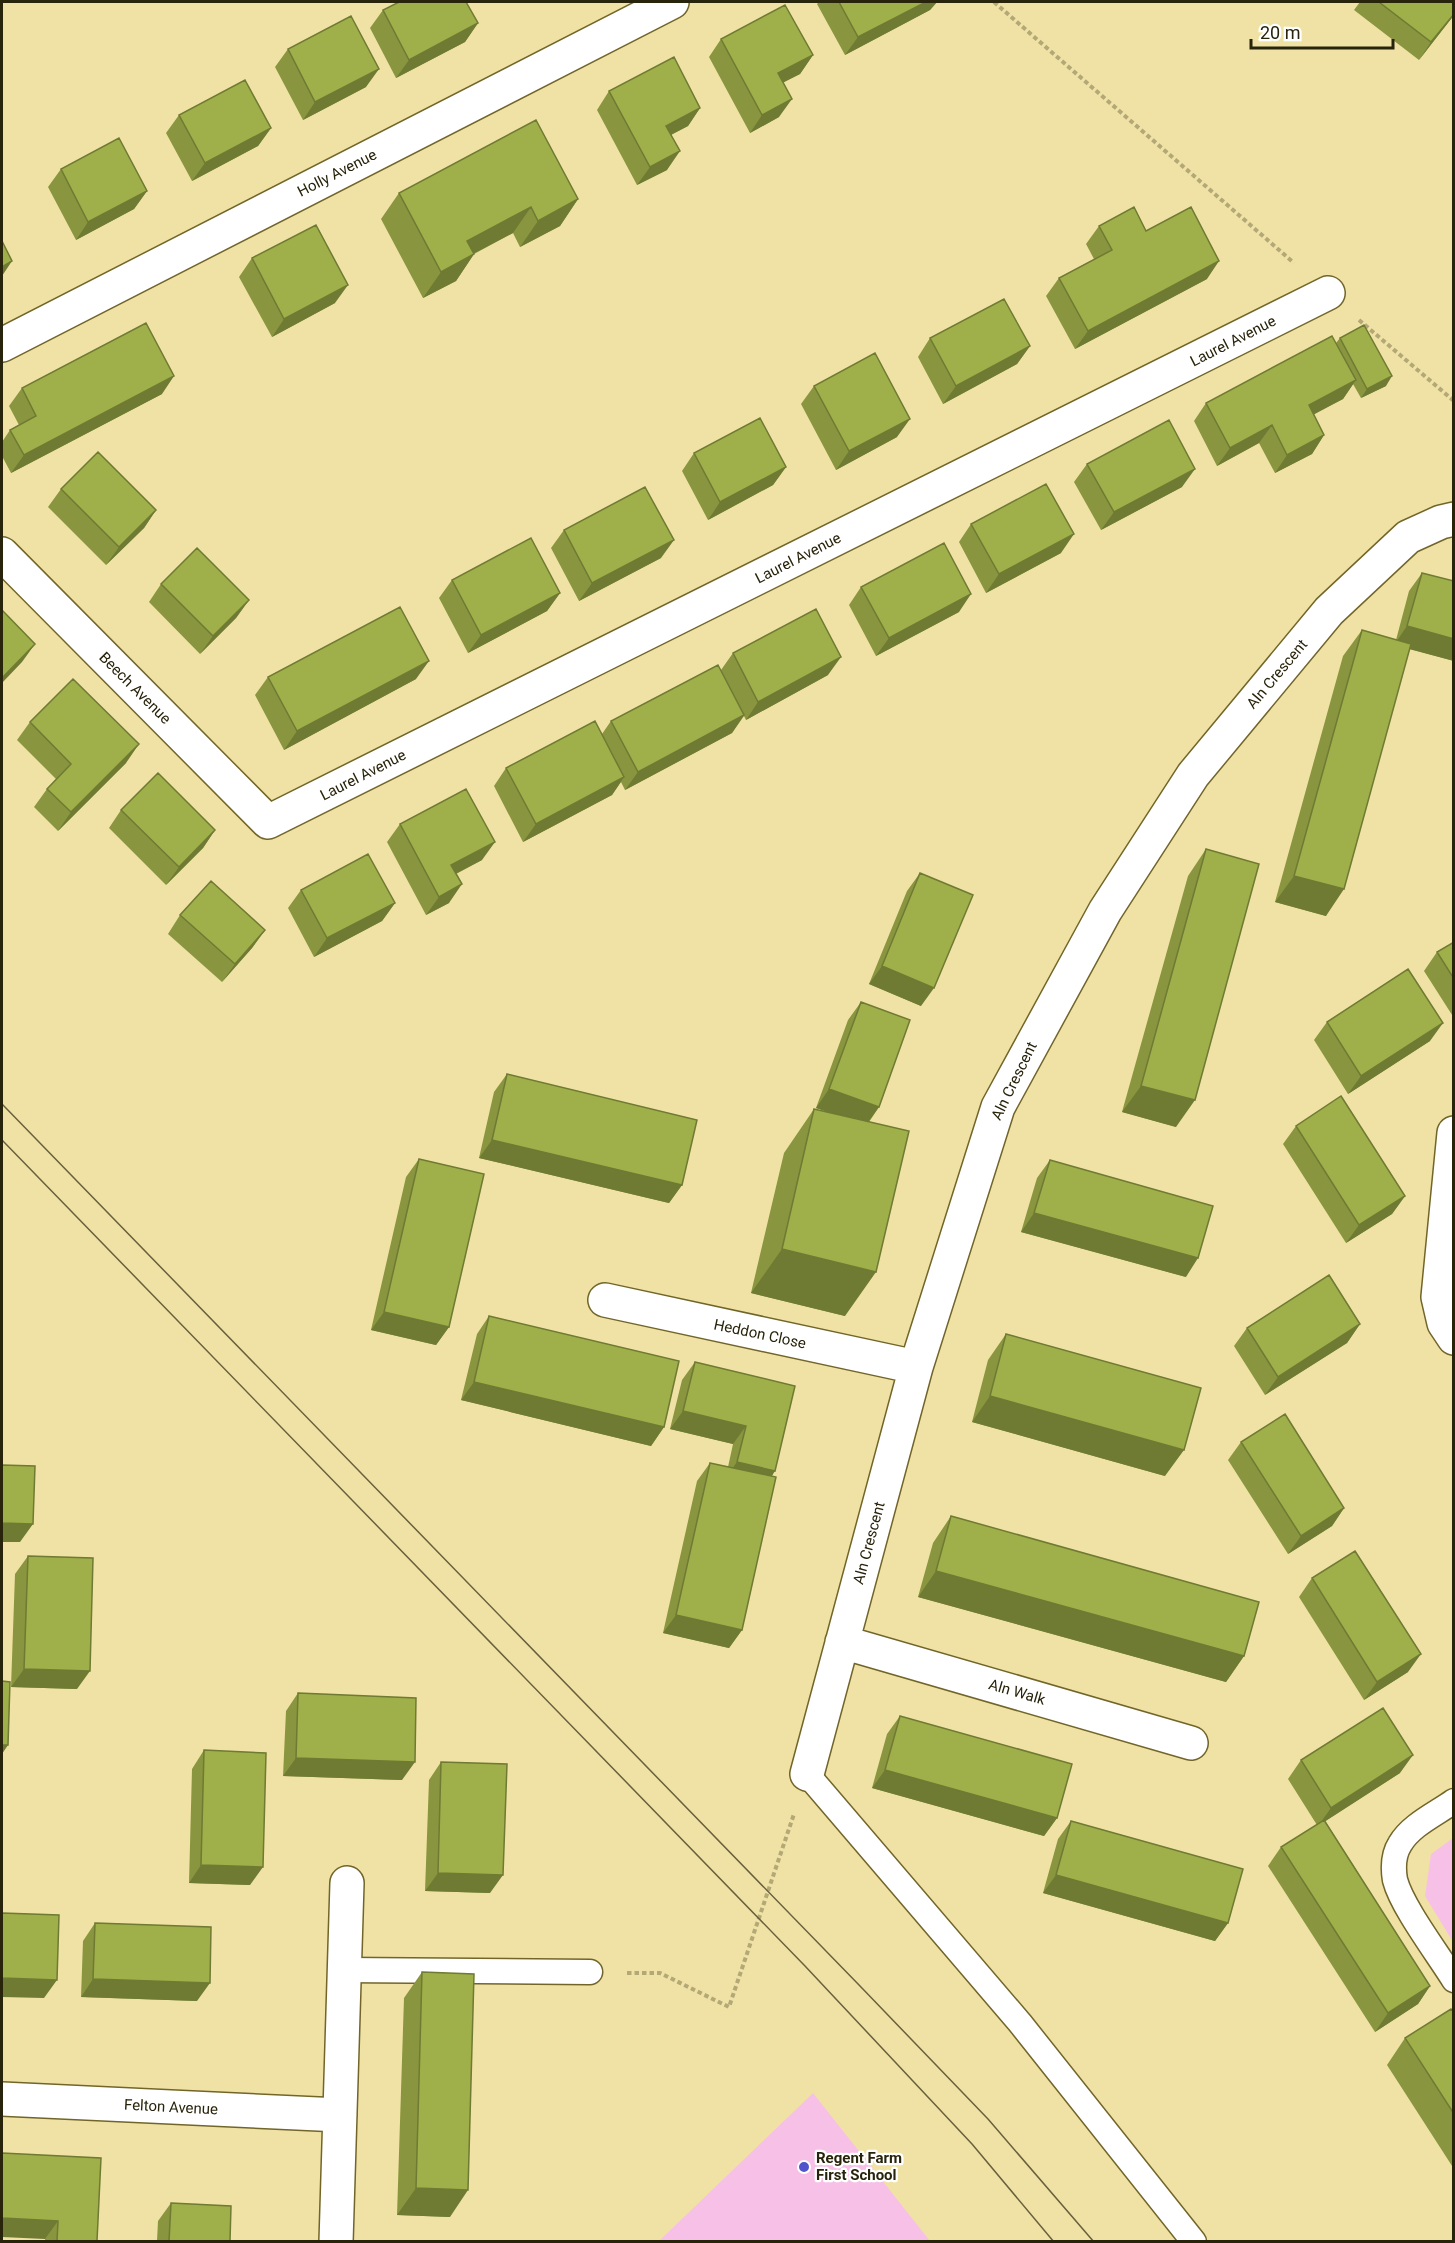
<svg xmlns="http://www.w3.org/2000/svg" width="1455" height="2243" font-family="Roboto,sans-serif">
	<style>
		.green { fill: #f7c0e7 }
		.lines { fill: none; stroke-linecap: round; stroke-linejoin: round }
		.service-casing { stroke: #72652a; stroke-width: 27 }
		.minor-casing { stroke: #72652a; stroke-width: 36 }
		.path { stroke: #b3a876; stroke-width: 4; stroke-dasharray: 4.5 3; stroke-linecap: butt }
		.service { stroke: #fff; stroke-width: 24 }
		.minor { stroke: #fff; stroke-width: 33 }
		.tram { stroke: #69613d; stroke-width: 1.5 }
		.wall { fill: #89963f }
		.shaded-wall { fill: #6f7a33 }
		.building { fill: #9faf49; stroke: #6f7a33; stroke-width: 1.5 }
		.poi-dot { fill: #5154cb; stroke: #fff; stroke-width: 2 }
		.labels { text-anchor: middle; stroke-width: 4.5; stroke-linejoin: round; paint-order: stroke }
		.street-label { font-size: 15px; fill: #28230b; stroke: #fff }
		.poi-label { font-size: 15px; font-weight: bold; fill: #28230b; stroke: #fff; text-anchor: start }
	</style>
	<rect width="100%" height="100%" fill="#f0e2a5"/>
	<path class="green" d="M 1453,1838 L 1453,1942 L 1425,1896 L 1431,1854 Z
		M 813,2093 L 930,2241 L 659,2241 Z"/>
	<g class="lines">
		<defs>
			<path id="service" d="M 807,1774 L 1020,2023 L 1194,2242
				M 1454,1801 C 1436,1814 1411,1825 1400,1844 C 1393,1855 1393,1868 1395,1880 C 1402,1907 1438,1954 1454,1980
				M 344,1970 L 590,1972"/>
			<path id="minor" d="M 2,345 L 672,2
				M 2,554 L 268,822 L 1328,293
				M 1454,1133 L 1438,1297 L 1444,1323 L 1454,1338
				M 605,1300 L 916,1367
				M 842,1642 L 1191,1743
				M 807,1774 L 916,1367 L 998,1107 L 1105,911 L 1193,775 L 1329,611 L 1408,537 L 1441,522 L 1454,519
				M 2,2099 L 340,2115
				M 336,2242 L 347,1883"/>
		</defs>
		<use href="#service" class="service-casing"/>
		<use href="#minor" class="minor-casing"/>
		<path class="path" d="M 994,2 L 1294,263
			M 1359,320 L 1454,401
			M 627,1973 L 660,1973 L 729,2007 L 794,1814"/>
		<use href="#service" class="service"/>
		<use href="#minor" class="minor"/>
		<path class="tram" d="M 2,1104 L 860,1986 L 988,2119 L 1094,2242
			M 2,1140 L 805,1966 L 972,2144 L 1054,2242"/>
	</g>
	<path class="wall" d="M 819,2 L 937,2 L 930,10 L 845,55 L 817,4 Z
		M 1360,2 L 1454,2 L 1454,15 L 1419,60 L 1354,10 Z
		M 383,10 L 478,23 L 465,42 L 396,78 L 370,28 Z
		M 721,39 L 813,55 L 800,74 L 783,82 L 779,117 L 750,133 L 709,57 Z
		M 288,49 L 366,87 L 303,120 L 275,67 Z
		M 609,91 L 700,108 L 688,126 L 671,135 L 667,170 L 637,185 L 597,110 Z
		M 179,115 L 271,128 L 258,146 L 192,181 L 166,133 Z
		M 61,169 L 147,191 L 134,209 L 76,240 L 48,187 Z
		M 399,193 L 578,199 L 560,226 L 520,247 L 513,233 L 474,254 L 456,281 L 423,298 L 381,219 Z
		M 1099,226 L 1146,231 L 1207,279 L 1075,349 L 1046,296 L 1059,278 L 1094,259 L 1086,244 Z
		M 252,258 L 335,303 L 272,337 L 239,277 Z
		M 930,338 L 1030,346 L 1017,364 L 943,404 L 918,357 Z
		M 1340,338 L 1386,386 L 1361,398 L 1353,384 L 1343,399 L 1313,414 L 1324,435 L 1312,454 L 1275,473 L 1259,443 L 1217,466 L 1194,421 L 1206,403 L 1336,343 Z
		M 814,386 L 897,437 L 836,470 L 801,404 Z
		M 22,388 L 162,394 L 11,473 L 2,456 L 2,442 L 10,430 L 19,425 L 9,406 Z
		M 694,453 L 786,467 L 773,485 L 708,520 L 682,471 Z
		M 1087,464 L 1182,487 L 1101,530 L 1074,482 Z
		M 61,489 L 156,510 L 144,528 L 106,565 L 48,507 Z
		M 971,524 L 1061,553 L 986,593 L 959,542 Z
		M 564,530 L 661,558 L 579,601 L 551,548 Z
		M 1422,573 L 1454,661 L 1410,649 L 1326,916 L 1275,902 L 1343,656 L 1362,630 L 1396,640 L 1409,591 Z
		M 452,580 L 560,593 L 547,611 L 468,653 L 439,598 Z
		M 161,584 L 249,600 L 236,618 L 200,654 L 149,602 Z
		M 861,587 L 959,612 L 876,656 L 849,605 Z
		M 733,653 L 828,675 L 746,720 L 744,716 L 732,733 L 625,790 L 621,782 L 612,795 L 523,842 L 494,786 L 506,768 L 602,734 L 611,721 L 721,670 Z
		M 268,677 L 416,679 L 284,750 L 255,695 Z
		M 30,722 L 126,763 L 58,831 L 34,807 L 47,789 L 56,779 L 17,740 Z
		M 121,810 L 215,830 L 203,848 L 166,885 L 109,828 Z
		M 400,824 L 482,860 L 456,874 L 449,903 L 426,915 L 387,842 Z
		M 1206,849 L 1176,1127 L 1122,1112 L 1188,876 Z
		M 920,873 L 921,1006 L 869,984 L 907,891 Z
		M 301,890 L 395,903 L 382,921 L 314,957 L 288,908 Z
		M 180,915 L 265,930 L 252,948 L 222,982 L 168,934 Z
		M 1454,942 L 1454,1018 L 1424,971 L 1437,952 Z
		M 861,1002 L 879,1107 L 869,1122 L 845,1316 L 751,1293 L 784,1153 L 814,1109 L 829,1112 L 816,1108 L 848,1020 Z
		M 1327,1022 L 1430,1041 L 1348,1094 L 1314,1040 Z
		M 507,1074 L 682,1185 L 669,1203 L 479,1158 L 494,1092 Z
		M 1296,1126 L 1405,1196 L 1392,1214 L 1346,1243 L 1283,1144 Z
		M 419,1159 L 449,1327 L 436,1345 L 371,1330 L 406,1177 Z
		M 1050,1160 L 1186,1277 L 1021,1232 L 1037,1178 Z
		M 489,1316 L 664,1427 L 651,1446 L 461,1400 L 477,1334 Z
		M 1360,1324 L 1347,1343 L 1265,1395 L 1234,1346 L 1247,1328 Z
		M 1006,1334 L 1165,1476 L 972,1422 L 988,1360 Z
		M 695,1362 L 795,1386 L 772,1476 L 742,1630 L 729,1648 L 663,1633 L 697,1481 L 710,1463 L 728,1467 L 733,1444 L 670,1429 L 682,1380 Z
		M 1241,1442 L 1344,1508 L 1332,1526 L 1288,1554 L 1228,1460 Z
		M 951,1516 L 1244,1656 L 1226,1682 L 918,1597 L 933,1543 Z
		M 28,1556 L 77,1689 L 11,1687 L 15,1574 Z
		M 1312,1578 L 1408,1672 L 1364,1700 L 1299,1597 Z
		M 298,1693 L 402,1780 L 283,1776 L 286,1711 Z
		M 900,1716 L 1057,1818 L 1044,1836 L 872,1788 L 887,1734 Z
		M 204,1750 L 250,1885 L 189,1883 L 192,1769 Z
		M 1301,1760 L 1400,1773 L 1325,1821 L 1430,1986 L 1418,2004 L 1375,2032 L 1268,1866 L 1281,1847 L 1317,1825 L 1288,1779 Z
		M 441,1762 L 490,1893 L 425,1891 L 429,1780 Z
		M 1071,1821 L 1228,1923 L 1215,1941 L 1043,1893 L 1058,1839 Z
		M 95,1923 L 197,2001 L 81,1997 L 83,1941 Z
		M 422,1972 L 450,2217 L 397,2215 L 404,1998 Z
		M 1454,2012 L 1454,2169 L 1387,2065 L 1405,2038 Z
		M 2,2153 L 97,2241 L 45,2241 L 45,2239 Z
		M 171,2203 L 230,2241 L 157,2241 L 158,2221 Z"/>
	<path class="shaded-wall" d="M 926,2 L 937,2 L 930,10 L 845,55 L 858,37 Z
		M 1454,14 L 1454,15 L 1419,60 L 1431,42 Z
		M 478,23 L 465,42 L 396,78 L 409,60 Z
		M 813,55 L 800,74 L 765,92 L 778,73 Z
		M 379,69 L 366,87 L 303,120 L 315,102 Z
		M 792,99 L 779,117 L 750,133 L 762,115 Z
		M 700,108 L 688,126 L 653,144 L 666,126 Z
		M 271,128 L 258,146 L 192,181 L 205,163 Z
		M 680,151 L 667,170 L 637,185 L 650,167 Z
		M 147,191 L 134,209 L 76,240 L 88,222 Z
		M 578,199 L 560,226 L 520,247 L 538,221 Z
		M 531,207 L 513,233 L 448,267 L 467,241 Z
		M 474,254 L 456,281 L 423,298 L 441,272 Z
		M 12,261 L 2,276 L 2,267 Z
		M 1219,261 L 1207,279 L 1075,349 L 1088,331 Z
		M 348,285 L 335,303 L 272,337 L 284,319 Z
		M 1030,346 L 1017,364 L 943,404 L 956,386 Z
		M 174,376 L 162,394 L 11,473 L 24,455 Z
		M 1392,376 L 1386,386 L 1361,398 L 1367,389 Z
		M 1356,380 L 1343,399 L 1296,424 L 1309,405 Z
		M 910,419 L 897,437 L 836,470 L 849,451 Z
		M 1272,425 L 1259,443 L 1217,466 L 1230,448 Z
		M 1324,435 L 1312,454 L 1275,473 L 1287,455 Z
		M 786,467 L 773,485 L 708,520 L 720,502 Z
		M 1195,469 L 1182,487 L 1101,530 L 1114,512 Z
		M 156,510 L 144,528 L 106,565 L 119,547 Z
		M 1074,534 L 1061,553 L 986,593 L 999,574 Z
		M 674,540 L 661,558 L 579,601 L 592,583 Z
		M 560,593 L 547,611 L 468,653 L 481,635 Z
		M 971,594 L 959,612 L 876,656 L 889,638 Z
		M 249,600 L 236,618 L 200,654 L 213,636 Z
		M 1407,626 L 1454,639 L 1454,661 L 1394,645 Z
		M 35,644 L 22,662 L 2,683 L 2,678 Z
		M 841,657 L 828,675 L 746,720 L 758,702 Z
		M 429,661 L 416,679 L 284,750 L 297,731 Z
		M 744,715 L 732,733 L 625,790 L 638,772 Z
		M 139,744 L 126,763 L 58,831 L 71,812 Z
		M 624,777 L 612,795 L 523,842 L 536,824 Z
		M 215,830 L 203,848 L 166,885 L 179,867 Z
		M 495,842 L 482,860 L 438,883 L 451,865 Z
		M 1294,876 L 1344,889 L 1326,916 L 1275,902 Z
		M 462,884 L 449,903 L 426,915 L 439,897 Z
		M 395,903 L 382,921 L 314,957 L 327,938 Z
		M 265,930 L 252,948 L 222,982 L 235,964 Z
		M 882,966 L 934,988 L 921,1006 L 869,984 Z
		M 1443,1023 L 1430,1041 L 1348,1094 L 1361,1076 Z
		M 1141,1086 L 1195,1100 L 1176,1127 L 1122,1112 Z
		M 829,1089 L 879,1107 L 866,1125 L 816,1108 Z
		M 492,1140 L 682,1185 L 669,1203 L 479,1158 Z
		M 1405,1196 L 1392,1214 L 1346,1243 L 1359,1225 Z
		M 1034,1213 L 1198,1258 L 1186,1277 L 1021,1232 Z
		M 782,1249 L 876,1272 L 845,1316 L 751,1293 Z
		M 384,1312 L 449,1327 L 436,1345 L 371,1330 Z
		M 1360,1324 L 1347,1343 L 1265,1395 L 1278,1377 Z
		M 474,1382 L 664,1427 L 651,1446 L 461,1400 Z
		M 990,1396 L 1184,1450 L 1165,1476 L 972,1422 Z
		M 683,1411 L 746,1426 L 733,1444 L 670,1429 Z
		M 737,1462 L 775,1471 L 763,1490 L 724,1480 Z
		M 1344,1508 L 1332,1526 L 1288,1554 L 1301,1536 Z
		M 2,1523 L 33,1524 L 20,1542 L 2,1542 Z
		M 936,1571 L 1244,1656 L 1226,1682 L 918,1597 Z
		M 676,1615 L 742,1630 L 729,1648 L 663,1633 Z
		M 1421,1654 L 1408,1672 L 1364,1700 L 1377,1682 Z
		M 24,1669 L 90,1671 L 77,1689 L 11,1687 Z
		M 2,1745 L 8,1745 L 2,1754 Z
		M 1413,1755 L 1400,1773 L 1318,1826 L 1331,1808 Z
		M 296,1758 L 415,1762 L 402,1780 L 283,1776 Z
		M 885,1770 L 1057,1818 L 1044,1836 L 872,1788 Z
		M 201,1865 L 263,1867 L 250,1885 L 189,1883 Z
		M 438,1873 L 503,1875 L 490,1893 L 425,1891 Z
		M 1056,1875 L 1228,1923 L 1215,1941 L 1043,1893 Z
		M 2,1978 L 57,1980 L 44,1998 L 2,1997 Z
		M 93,1979 L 210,1983 L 197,2001 L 81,1997 Z
		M 1430,1986 L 1418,2004 L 1375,2032 L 1388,2013 Z
		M 416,2188 L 468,2190 L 450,2217 L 397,2215 Z
		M 2,2218 L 58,2221 L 45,2239 L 2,2237 Z"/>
	<path class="building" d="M 399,2 L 466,2 L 478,23 L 409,60 L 383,10 Z
		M 839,2 L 926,2 L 858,37 Z
		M 1379,2 L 1454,2 L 1454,14 L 1431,42 Z
		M 785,5 L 813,55 L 778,73 L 792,99 L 762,115 L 721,39 Z
		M 351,16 L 379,69 L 315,102 L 288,49 Z
		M 674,57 L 700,108 L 666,126 L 680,151 L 650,167 L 609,91 Z
		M 245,80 L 271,128 L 205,163 L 179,115 Z
		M 536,120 L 578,199 L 538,221 L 531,207 L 467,241 L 474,254 L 441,272 L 399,193 Z
		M 119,138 L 147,191 L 88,222 L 61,169 Z
		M 1134,207 L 1146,231 L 1191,207 L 1219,261 L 1088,331 L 1059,278 L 1112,250 L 1099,226 Z
		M 316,225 L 348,285 L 284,319 L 252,258 Z
		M 2,241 L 12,261 L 2,267 Z
		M 1004,299 L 1030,346 L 956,386 L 930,338 Z
		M 146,323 L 174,376 L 24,455 L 10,430 L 36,416 L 22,388 Z
		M 1364,325 L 1392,376 L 1367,389 L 1340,338 Z
		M 1332,336 L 1356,380 L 1309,405 L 1324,435 L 1287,455 L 1272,425 L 1230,448 L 1206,403 Z
		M 875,353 L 910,419 L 849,451 L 814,386 Z
		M 760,418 L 786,467 L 720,502 L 694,453 Z
		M 1169,420 L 1195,469 L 1114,512 L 1087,464 Z
		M 98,452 L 156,510 L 119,547 L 61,489 Z
		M 1046,484 L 1074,534 L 999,574 L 971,524 Z
		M 645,487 L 674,540 L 592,583 L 564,530 Z
		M 531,538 L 560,593 L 481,635 L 452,580 Z
		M 944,543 L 971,594 L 889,638 L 861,587 Z
		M 197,548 L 249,600 L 213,636 L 161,584 Z
		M 1422,573 L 1454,581 L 1454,639 L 1407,626 Z
		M 400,607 L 429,661 L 297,731 L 268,677 Z
		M 816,609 L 841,657 L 758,702 L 733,653 Z
		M 2,610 L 35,644 L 2,678 Z
		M 1362,630 L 1411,644 L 1344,889 L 1294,876 Z
		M 718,665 L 744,715 L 638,772 L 611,721 Z
		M 73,679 L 139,744 L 71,812 L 47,789 L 71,764 L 30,722 Z
		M 595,721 L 624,777 L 536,824 L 506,768 Z
		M 158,773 L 215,830 L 179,867 L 121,810 Z
		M 466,789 L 495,842 L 451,865 L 462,884 L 439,897 L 400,824 Z
		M 1206,849 L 1259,864 L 1195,1100 L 1141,1086 Z
		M 368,854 L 395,903 L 327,938 L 301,890 Z
		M 920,873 L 973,895 L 934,988 L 882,966 Z
		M 211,881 L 265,930 L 235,964 L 180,915 Z
		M 1454,942 L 1454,979 L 1437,952 Z
		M 1408,969 L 1443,1023 L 1361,1076 L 1327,1022 Z
		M 861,1002 L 910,1020 L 879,1107 L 829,1089 Z
		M 507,1074 L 697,1120 L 682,1185 L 492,1140 Z
		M 1341,1096 L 1405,1196 L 1359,1225 L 1296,1126 Z
		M 814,1109 L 909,1131 L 876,1272 L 782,1249 Z
		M 419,1159 L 484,1174 L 449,1327 L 384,1312 Z
		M 1050,1160 L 1213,1206 L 1198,1258 L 1034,1213 Z
		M 1329,1275 L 1360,1324 L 1278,1377 L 1247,1328 Z
		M 489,1316 L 679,1361 L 664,1427 L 474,1382 Z
		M 1006,1334 L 1201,1388 L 1184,1450 L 990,1396 Z
		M 695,1362 L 795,1386 L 775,1471 L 737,1462 L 746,1426 L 683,1411 Z
		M 1285,1414 L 1344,1508 L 1301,1536 L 1241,1442 Z
		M 710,1463 L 776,1477 L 742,1630 L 676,1615 Z
		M 2,1465 L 35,1466 L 33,1524 L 2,1523 Z
		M 951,1516 L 1259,1602 L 1244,1656 L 936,1571 Z
		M 1355,1551 L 1421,1654 L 1377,1682 L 1312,1578 Z
		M 28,1556 L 93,1558 L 90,1671 L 24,1669 Z
		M 2,1681 L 10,1682 L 8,1745 L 2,1745 Z
		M 298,1693 L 416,1698 L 415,1762 L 296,1758 Z
		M 1383,1708 L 1413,1755 L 1331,1808 L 1301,1760 Z
		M 900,1716 L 1072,1764 L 1057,1818 L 885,1770 Z
		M 204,1750 L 266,1753 L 263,1867 L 201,1865 Z
		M 441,1762 L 507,1764 L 503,1875 L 438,1873 Z
		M 1324,1820 L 1430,1986 L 1388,2013 L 1281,1847 Z
		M 1071,1821 L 1243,1869 L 1228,1923 L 1056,1875 Z
		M 2,1913 L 59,1915 L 57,1980 L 2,1978 Z
		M 95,1923 L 211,1927 L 210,1983 L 93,1979 Z
		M 422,1972 L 474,1974 L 468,2190 L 416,2188 Z
		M 1451,2009 L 1454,2012 L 1454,2114 L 1405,2038 Z
		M 2,2153 L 101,2158 L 97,2241 L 57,2241 L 58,2221 L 2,2218 Z
		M 171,2203 L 231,2206 L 230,2241 L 169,2241 Z"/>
	<circle class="poi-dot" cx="804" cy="2167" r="6"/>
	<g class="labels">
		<g class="street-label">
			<text transform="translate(337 173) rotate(-27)" y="5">Holly Avenue</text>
			<text transform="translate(1233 341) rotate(-27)" y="5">Laurel Avenue</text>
			<text transform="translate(798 558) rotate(-27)" y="5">Laurel Avenue</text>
			<text transform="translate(1277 674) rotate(-50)" y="5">Aln Crescent</text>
			<text transform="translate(135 688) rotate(45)" y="5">Beech Avenue</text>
			<text transform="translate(363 775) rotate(-27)" y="5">Laurel Avenue</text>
			<text transform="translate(1014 1081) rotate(-64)" y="5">Aln Crescent</text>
			<text transform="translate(760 1334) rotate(12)" y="5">Heddon Close</text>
			<text transform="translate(869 1543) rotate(-75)" y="5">Aln Crescent</text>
			<text transform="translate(1017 1692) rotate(16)" y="5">Aln Walk</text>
			<text transform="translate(171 2107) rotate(3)" y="5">Felton Avenue</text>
		</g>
		<g class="poi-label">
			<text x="816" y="2163">Regent Farm<tspan x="816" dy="17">First School</tspan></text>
		</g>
	</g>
	<rect width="1455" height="2243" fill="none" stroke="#28230b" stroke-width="6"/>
	<path d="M1251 39v9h142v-9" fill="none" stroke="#28230b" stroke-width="3"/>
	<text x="1260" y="39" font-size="18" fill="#28230b" stroke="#ffffff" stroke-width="4.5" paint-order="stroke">20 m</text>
</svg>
